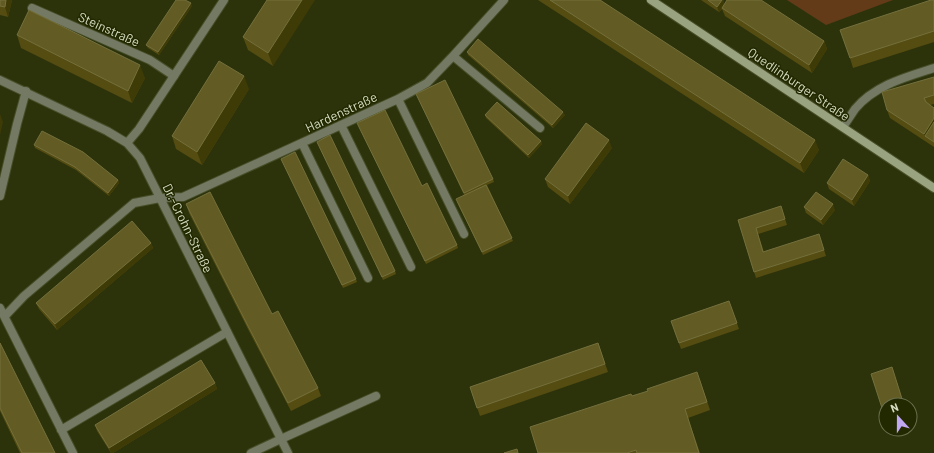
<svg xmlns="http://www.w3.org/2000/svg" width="934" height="453" font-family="Barlow,sans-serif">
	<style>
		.green { fill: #633b18 }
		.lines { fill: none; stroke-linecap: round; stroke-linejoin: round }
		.lane-casing { stroke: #474e28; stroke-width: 10 }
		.street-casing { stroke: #474e28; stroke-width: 10 }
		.secondary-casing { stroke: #474e28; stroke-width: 10 }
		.lane { stroke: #737963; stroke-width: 8 }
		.street { stroke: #737963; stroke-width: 8 }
		.secondary { stroke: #9aa37f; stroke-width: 8 }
		.wall { fill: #554c11 }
		.shaded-wall { fill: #3f3b07 }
		.building { fill: #625b24; stroke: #74703d }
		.labels { text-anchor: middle; stroke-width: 3; stroke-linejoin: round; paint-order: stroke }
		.street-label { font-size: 13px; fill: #d5dcc1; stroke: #222901 }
	</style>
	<rect width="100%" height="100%" fill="#2c330b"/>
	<path class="green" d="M 787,0 L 893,0 L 826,25 Z"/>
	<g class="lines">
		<defs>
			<path id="lane" d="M 32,8 L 150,60 L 174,76
				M 453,56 L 540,128
				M 398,99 L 464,234
				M 341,125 L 411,267
				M 302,143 L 368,278
				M 0,196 L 17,124 L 26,91
				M 0,308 L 73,453
				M 5,316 L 24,296 L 134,203 L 160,198 L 183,197 L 398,99 L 427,83 L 453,56 L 504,0
				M 61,430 L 227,332
				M 281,439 L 376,396"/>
			<path id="street" d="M 0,80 L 107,131 L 127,143 L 140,158 L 288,453
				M 843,127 C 847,121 851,115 855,109 C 875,85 906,77 934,68
				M 127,143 L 139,129 L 224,0
				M 251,453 L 281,439"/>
			<path id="secondary" d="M 651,0 L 934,188"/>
		</defs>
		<use href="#lane" class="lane-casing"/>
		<use href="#street" class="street-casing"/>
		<use href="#secondary" class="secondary-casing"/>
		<use href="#lane" class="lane"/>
		<use href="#street" class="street"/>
		<use href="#secondary" class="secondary"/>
	</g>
	<path class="wall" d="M 0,0 L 12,0 L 8,17 L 0,15 Z
		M 267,0 L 273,66 L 248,50 L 243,37 Z
		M 538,0 L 600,0 L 819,150 L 804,173 Z
		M 701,0 L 724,0 L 724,4 L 824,41 L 827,49 L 812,73 L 725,16 L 722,9 L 719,12 Z
		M 934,0 L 934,42 L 853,68 L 850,58 Z
		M 192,6 L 159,55 L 148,48 L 146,45 Z
		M 17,35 L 145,78 L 132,103 L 21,48 Z
		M 467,52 L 565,115 L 553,128 L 468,55 Z
		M 934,77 L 934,104 L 930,105 L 934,108 L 934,147 L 890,118 L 887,110 Z
		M 249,89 L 202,165 L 176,149 L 172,136 Z
		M 416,94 L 493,179 L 494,182 L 487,185 L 513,241 L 483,255 L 457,202 L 464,195 Z
		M 485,115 L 541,141 L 542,144 L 529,158 L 486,118 Z
		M 357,123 L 422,186 L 457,245 L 458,248 L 426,264 Z
		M 317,142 L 395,271 L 396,274 L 383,280 Z
		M 34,145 L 118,180 L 119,183 L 109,196 L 76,170 L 35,148 Z
		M 612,148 L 570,204 L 548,187 L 545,179 Z
		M 281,159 L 356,279 L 357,282 L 343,288 Z
		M 868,175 L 870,181 L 854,206 L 829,189 L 827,183 Z
		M 186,204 L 272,314 L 318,388 L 321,396 L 291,411 L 251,335 L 189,213 Z
		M 781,206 L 787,225 L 758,234 L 764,252 L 821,240 L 826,256 L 756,278 L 738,220 Z
		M 804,207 L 835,210 L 823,225 L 806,213 Z
		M 151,243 L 153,248 L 57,330 L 39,309 L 36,303 Z
		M 729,301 L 739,329 L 681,349 L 671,321 Z
		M 0,343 L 55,453 L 20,453 L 0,411 Z
		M 598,343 L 608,372 L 480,416 L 470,387 Z
		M 892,367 L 904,405 L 886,405 L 886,413 L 884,414 L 882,408 Z
		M 700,380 L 710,410 L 688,418 L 700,453 L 538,453 L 632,396 Z
		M 215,383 L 217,389 L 113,453 L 111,453 L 97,431 L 95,425 Z"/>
	<path class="shaded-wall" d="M 6,0 L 12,0 L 8,17 L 5,7 Z
		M 302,0 L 315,0 L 273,66 L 268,53 Z
		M 722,0 L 724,0 L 724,5 L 719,12 L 717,7 Z
		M 191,3 L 192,6 L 159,55 L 158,52 Z
		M 824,41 L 827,49 L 812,73 L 809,65 Z
		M 140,65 L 145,78 L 132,103 L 128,91 Z
		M 244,76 L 249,89 L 202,165 L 197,152 Z
		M 563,112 L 565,115 L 553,128 L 552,125 Z
		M 0,114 L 3,122 L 0,135 Z
		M 934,118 L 934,131 L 925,136 L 924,134 Z
		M 609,140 L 612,148 L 570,204 L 568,196 Z
		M 815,140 L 819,150 L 804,173 L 800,163 Z
		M 541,141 L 542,144 L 529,158 L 528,155 Z
		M 868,175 L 870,181 L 854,206 L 852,200 Z
		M 118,180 L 119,183 L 109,196 L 108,193 Z
		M 833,204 L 835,210 L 823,225 L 821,220 Z
		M 151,243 L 153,248 L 57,330 L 55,324 Z
		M 215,383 L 217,389 L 113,453 L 111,453 L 109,448 Z"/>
	<path class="building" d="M 0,0 L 6,0 L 5,7 L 0,6 Z
		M 176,0 L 185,0 L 191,3 L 158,52 L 146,45 Z
		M 267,0 L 302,0 L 268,53 L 243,37 Z
		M 550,0 L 600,0 L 815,140 L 800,163 Z
		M 708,0 L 722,0 L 717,7 Z
		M 727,0 L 761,0 L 824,41 L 809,65 L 722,8 Z
		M 931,0 L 934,0 L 934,31 L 850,58 L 840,30 Z
		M 29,10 L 140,65 L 128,91 L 17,35 Z
		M 478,39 L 563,112 L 552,125 L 467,52 Z
		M 219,61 L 244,76 L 197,152 L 172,136 Z
		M 934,77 L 934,95 L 924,98 L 926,102 L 934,108 L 934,118 L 924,134 L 887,110 L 882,92 Z
		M 445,80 L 493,179 L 464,193 L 416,94 Z
		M 497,102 L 541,141 L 528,155 L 485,115 Z
		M 385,110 L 422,186 L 427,183 L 457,245 L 425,261 L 357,123 Z
		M 934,122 L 934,142 L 925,136 Z
		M 586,123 L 609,140 L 568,196 L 545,179 Z
		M 42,131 L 83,152 L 118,180 L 108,193 L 75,167 L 34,145 Z
		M 330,135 L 395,271 L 382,277 L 317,142 Z
		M 295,152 L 356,279 L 342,285 L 281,159 Z
		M 843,159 L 868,175 L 852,200 L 827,183 Z
		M 486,185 L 512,238 L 482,252 L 456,199 Z
		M 210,192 L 272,314 L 278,311 L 318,388 L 288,403 L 248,326 L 186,204 Z
		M 816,192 L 833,204 L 821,220 L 804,207 Z
		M 781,206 L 785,219 L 756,228 L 763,252 L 819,234 L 824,250 L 754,272 L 738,220 Z
		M 132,221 L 151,243 L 55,324 L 36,303 Z
		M 729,301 L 737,323 L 679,343 L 671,321 Z
		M 0,343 L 55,453 L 22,453 L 0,408 Z
		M 598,343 L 605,364 L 477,408 L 470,387 Z
		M 201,360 L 215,383 L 109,448 L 95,425 Z
		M 892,367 L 903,402 L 892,405 L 886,405 L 886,407 L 882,408 L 871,374 Z
		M 697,372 L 707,402 L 685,409 L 699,453 L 637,453 L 636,450 L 627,453 L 538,453 L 530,427 L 631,394 L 632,396 L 648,391 L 647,389 Z
		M 517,449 L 518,453 L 504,453 Z"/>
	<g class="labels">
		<g class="street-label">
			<text transform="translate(109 29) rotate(24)" y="5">Steinstraße</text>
			<text transform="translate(799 84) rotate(34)" y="5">Quedlinburger Straße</text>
			<text transform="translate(341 112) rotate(-25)" y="5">Hardenstraße</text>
			<text transform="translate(188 228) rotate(64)" y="5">Dr.-Crohn-Straße</text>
		</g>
	</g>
	<g transform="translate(898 417) rotate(339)"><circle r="19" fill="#222901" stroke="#6a714e"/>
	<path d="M0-3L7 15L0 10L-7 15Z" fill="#c1a8f3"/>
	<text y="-6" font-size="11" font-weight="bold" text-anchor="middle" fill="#d5dcc1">N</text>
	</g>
</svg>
